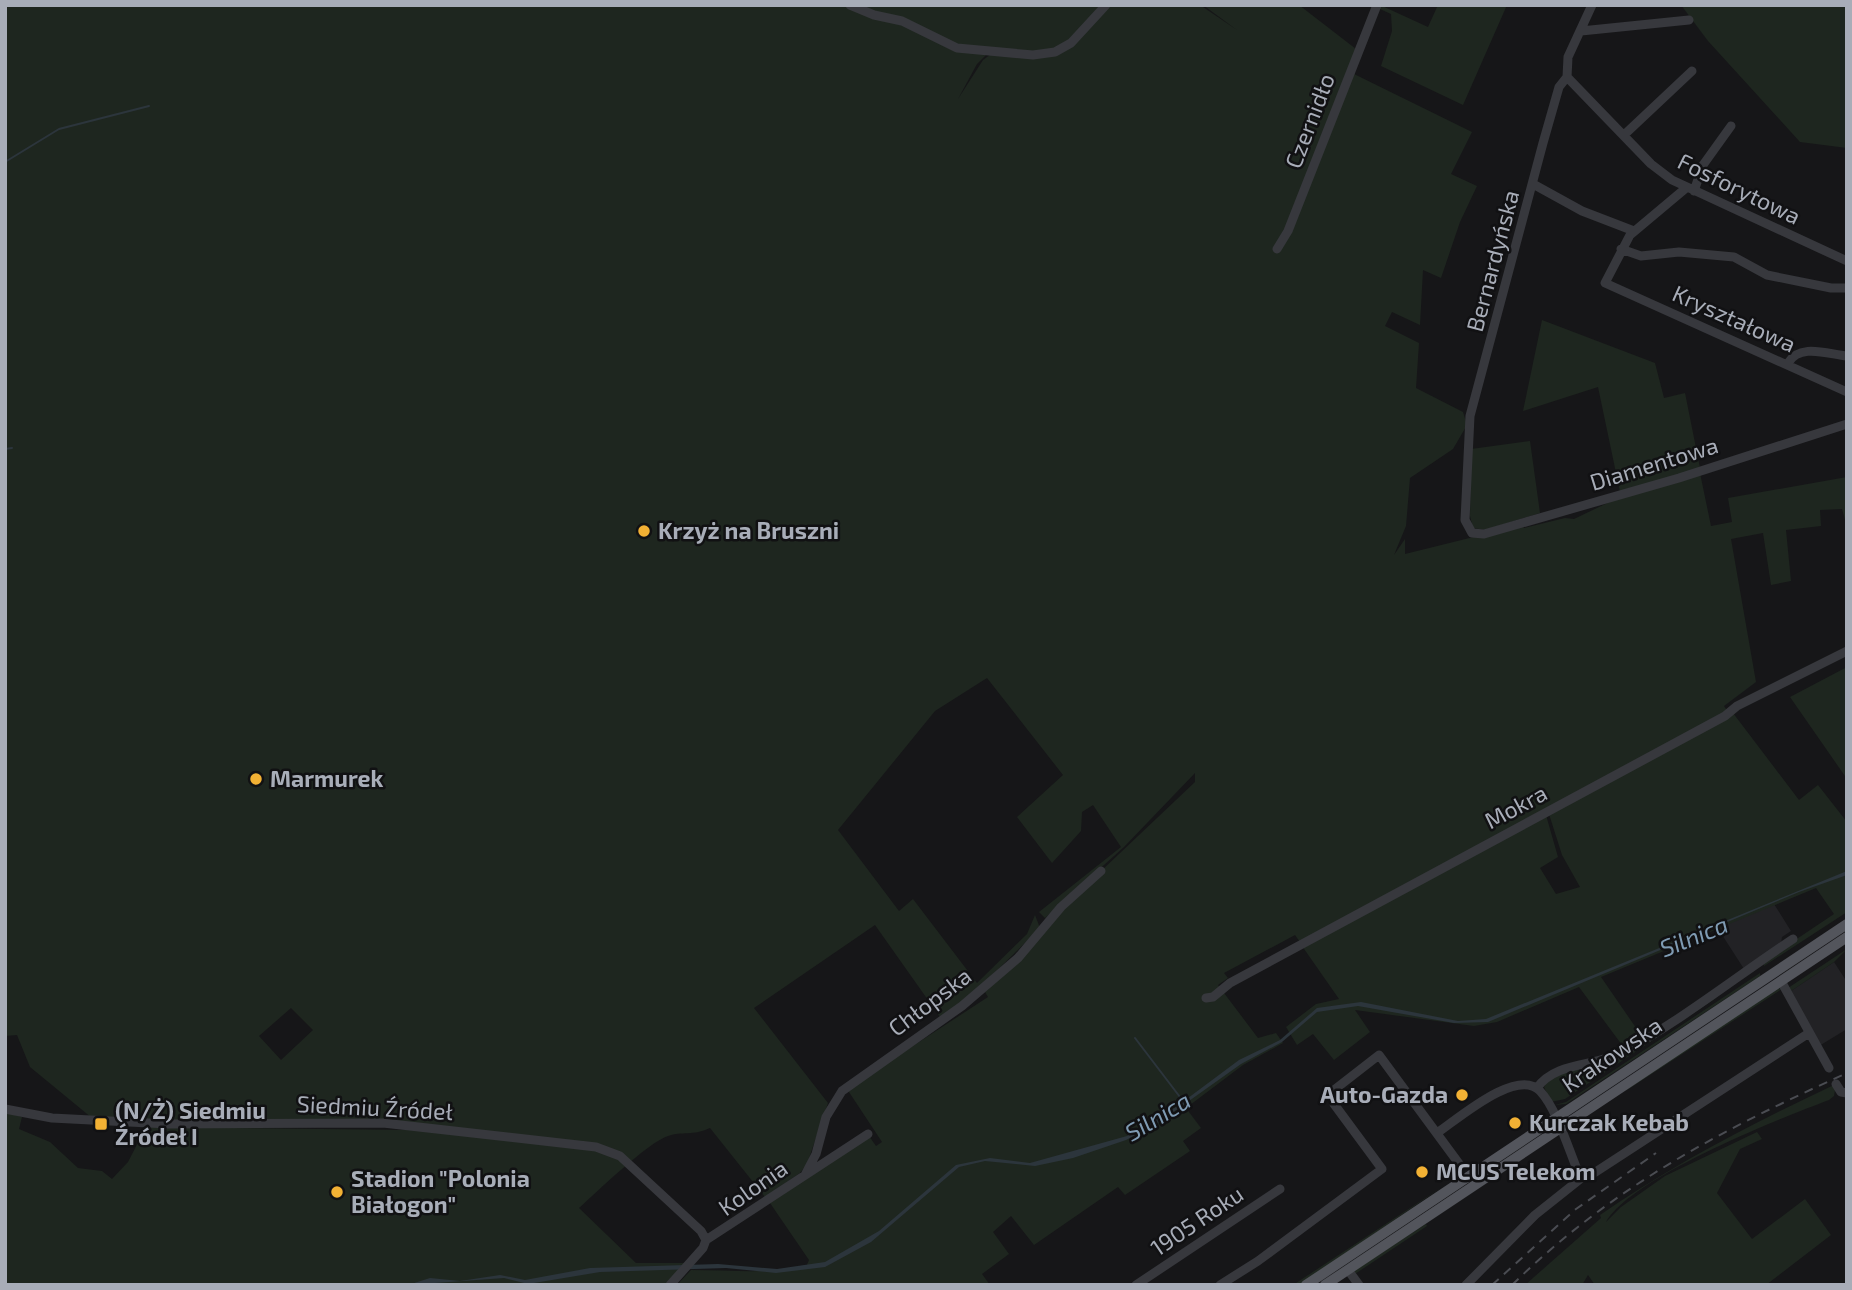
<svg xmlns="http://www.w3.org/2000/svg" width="1852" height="1290" font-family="'Exo 2',sans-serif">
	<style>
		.built { fill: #222225 }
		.green { fill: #1e261f; fill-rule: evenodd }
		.water { fill: #2c353c }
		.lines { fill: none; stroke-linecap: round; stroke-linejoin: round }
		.stream { stroke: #2c353c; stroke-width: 2 }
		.minor { stroke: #37383d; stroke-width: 9 }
		.major { stroke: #53555c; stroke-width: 10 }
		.rail { stroke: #4a4c52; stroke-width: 2; stroke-dasharray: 9 7; stroke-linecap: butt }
		.poi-dot { fill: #f2b134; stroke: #111113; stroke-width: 2.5 }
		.labels { text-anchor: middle; stroke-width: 5; stroke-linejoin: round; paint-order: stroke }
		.street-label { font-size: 23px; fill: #a8adb8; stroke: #111113 }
		.poi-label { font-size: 23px; font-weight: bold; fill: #a8adb8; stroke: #111113; text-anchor: start }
		.water-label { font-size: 24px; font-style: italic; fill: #7f9bb3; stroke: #111113 }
	</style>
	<rect width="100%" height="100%" fill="#161618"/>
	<path class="built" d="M 1774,904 L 1791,931 L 1782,937 L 1781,944 L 1744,969 L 1717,927 Z
		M 1834,962 L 1847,982 L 1847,1029 L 1819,1046 L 1791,991 Z"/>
	<path class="green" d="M 5,5 L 844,5 L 890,20 L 942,43 L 988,53 L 977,64 L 958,99 L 983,60 L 991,54 L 1060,51 L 1108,5 L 1200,5 L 1237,30 L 1203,5 L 1299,5 L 1356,49 L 1352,73 L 1472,132 L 1451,174 L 1477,186 L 1460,222 L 1441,278 L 1423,270 L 1420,325 L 1392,312 L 1385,326 L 1419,343 L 1416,388 L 1463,412 L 1467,425 L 1453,449 L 1410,478 L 1406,526 L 1394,555 L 1405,539 L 1405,554 L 1522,525 L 1524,528 L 1565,518 L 1574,519 L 1620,497 L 1700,473 L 1711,526 L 1732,522 L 1728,498 L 1847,477 L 1847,527 L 1842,509 L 1820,510 L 1821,526 L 1786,530 L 1791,581 L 1771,585 L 1763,533 L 1731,539 L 1756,682 L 1724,706 L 1728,712 L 1300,942 L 1295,935 L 1224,973 L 1228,978 L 1218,985 L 1258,1038 L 1276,1033 L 1283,1043 L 1243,1065 L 1186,1108 L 1201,1128 L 1183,1141 L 1190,1151 L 1125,1195 L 1118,1187 L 1034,1245 L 1011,1216 L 993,1232 L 1009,1254 L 982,1274 L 990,1285 L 677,1285 L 691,1270 C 730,1270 769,1274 806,1267 L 809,1260 L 770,1203 L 869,1136 L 876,1146 L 882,1142 L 847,1089 L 988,997 L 985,992 L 1017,962 L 1062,908 L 1195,782 L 1195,773 L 1124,847 L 1045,918 L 1039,912 L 1121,847 L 1093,805 L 1082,812 L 1081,831 L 1052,863 L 1017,817 L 1063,775 L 987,678 L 935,711 L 838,830 L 899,911 L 913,899 L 977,983 L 1027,934 L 1035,915 L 1040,928 L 970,997 L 940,1017 L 875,925 L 754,1008 L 828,1103 L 807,1164 L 800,1173 L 765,1197 L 710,1128 C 693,1136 682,1131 668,1136 C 647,1143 597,1192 579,1208 L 636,1263 L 686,1263 L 665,1285 L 5,1285 L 5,1112 L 22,1117 L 19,1129 L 50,1142 L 78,1168 L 102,1171 L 112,1179 L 128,1162 L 146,1127 L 410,1130 L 407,1123 L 170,1122 L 92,1118 L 30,1067 L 17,1035 L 5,1036 ZM 291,1008 L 313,1030 L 281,1060 L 259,1036 Z
		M 856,5 L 1103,5 L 1062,47 L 1036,54 L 961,46 Z
		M 1380,5 L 1428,27 L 1438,5 L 1507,5 L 1463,105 L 1381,66 L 1392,31 L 1391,14 L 1380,9 Z
		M 1681,5 L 1847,5 L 1847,148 L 1800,142 L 1708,41 Z
		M 1542,320 L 1655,363 L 1664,398 L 1685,393 L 1700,468 L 1620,492 L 1598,387 L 1523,411 Z
		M 1530,441 L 1540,513 L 1485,530 L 1473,528 L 1470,516 L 1471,449 Z
		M 1847,667 L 1847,779 L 1790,697 Z
		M 1733,713 L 1799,800 L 1818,785 L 1847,822 L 1847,912 L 1764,966 L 1764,961 L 1834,914 L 1816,888 L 1601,977 L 1643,1038 L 1625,1049 L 1579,987 L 1497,1022 L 1474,1026 L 1355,1010 L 1370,1032 L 1334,1060 L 1313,1034 L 1297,1045 L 1286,1027 L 1316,1004 L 1339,999 L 1302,946 L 1546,815 L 1558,857 L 1540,868 L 1556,894 L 1580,887 L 1562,855 L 1549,814 Z
		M 1847,949 L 1834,962 L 1791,991 L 1788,988 Z
		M 1760,973 L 1760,976 L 1566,1104 L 1555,1105 L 1566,1102 Z
		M 1778,988 L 1782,989 L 1624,1092 L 1637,1082 Z
		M 1714,994 L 1716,998 L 1565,1099 L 1551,1102 L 1544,1087 L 1550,1077 L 1609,1061 Z
		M 1836,1084 L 1834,1096 L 1829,1100 C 1778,1119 1632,1177 1606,1222 L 1621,1207 L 1665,1176 L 1757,1132 L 1762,1139 L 1740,1149 L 1717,1193 L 1752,1239 L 1805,1199 L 1831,1235 L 1766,1285 L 1595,1285 L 1588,1275 L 1582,1285 L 1525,1285 L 1601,1218 L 1600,1215 C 1675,1163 1753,1123 1836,1084 Z
		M 1442,1187 L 1300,1285 L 1293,1285 Z
		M 1426,1224 L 1427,1226 L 1355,1274 L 1355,1270 Z"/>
	<path class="water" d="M 1847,871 L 1847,875 L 1799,892 L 1488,1022 L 1454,1023 L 1358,1006 L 1317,1012 L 1282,1042 L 1241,1064 L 1158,1123 L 1126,1140 L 1073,1158 L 1035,1166 L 985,1161 L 959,1167 L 871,1242 L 825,1267 L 776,1273 L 726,1268 L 600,1272 L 528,1284 L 504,1278 L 408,1285 L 430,1278 L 460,1281 L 500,1275 L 525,1280 L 590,1268 L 718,1264 L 777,1269 L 825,1262 L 879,1231 L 956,1165 L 990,1158 L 1030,1163 L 1127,1136 L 1176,1107 L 1239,1060 L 1280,1040 L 1317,1008 L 1361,1002 L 1458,1021 L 1486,1019 Z"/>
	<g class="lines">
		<path class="stream" d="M 5,162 L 59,129 L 149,106
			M 5,449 L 12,448
			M 5,507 L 6,507
			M 1135,1038 L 1183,1101"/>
		<path class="minor" d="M 850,5 L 874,15 L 902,21 L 957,48 L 1033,55 L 1055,52 L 1071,43 L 1106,5
			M 1592,5 L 1568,57 L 1567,77 L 1559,87 L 1543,143 L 1470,416 L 1465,520 L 1472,533 L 1484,534 L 1679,478 L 1847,424
			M 1581,31 L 1689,20
			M 1567,77 L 1651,164 L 1672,180 L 1847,261
			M 1624,135 L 1692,71
			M 1533,184 L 1582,211 L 1634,231
			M 1686,188 L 1630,235 L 1605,283 L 1847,392
			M 1694,191 L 1703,165 L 1731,126
			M 1277,249 L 1288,231 L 1377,5
			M 1621,249 L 1641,256 L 1679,252 L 1734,257 L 1767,275 L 1831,288 L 1847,288
			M 1788,363 C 1800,343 1827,354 1847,356
			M 1781,981 L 1829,1068
			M 1206,998 L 1213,997 L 1230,983 L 1725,716 L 1737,706 L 1847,651
			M 1836,1084 L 1841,1092 L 1847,1093
			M 1537,1088 C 1556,1061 1596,1067 1623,1052 C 1682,1020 1737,976 1793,939
			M 5,1109 L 52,1118 L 168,1124 L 383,1123 L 596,1147 L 620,1156 L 701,1231 L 706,1240
			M 1437,1133 C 1458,1119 1517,1067 1540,1091 C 1557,1109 1569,1151 1579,1174 L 1584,1176
			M 805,1175 L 816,1154 L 826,1117 L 842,1091 L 962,1006 L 1018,958 L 1061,907 L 1101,871
			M 1348,1270 L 1359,1285
			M 670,1285 L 703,1248 L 706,1240 L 868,1134
			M 1136,1285 L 1280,1189
			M 1220,1285 L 1258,1261 L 1382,1169 L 1334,1104 L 1334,1090 L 1379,1055 L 1460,1165
			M 1466,1285 L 1535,1215 L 1584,1176 L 1591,1175 L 1809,1033"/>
		<path class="major" d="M 1306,1285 L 1847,924
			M 1325,1285 L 1847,937"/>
		<path class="rail" d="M 1492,1285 L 1576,1209 L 1656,1153
			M 1512,1285 C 1612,1187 1721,1130 1847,1073"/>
	</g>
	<g class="poi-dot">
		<circle cx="644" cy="531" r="7"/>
		<circle cx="256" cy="779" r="7"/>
		<circle cx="1462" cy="1095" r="7"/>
		<circle cx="1515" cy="1123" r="7"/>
		<rect x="94" y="1117" width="14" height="14" rx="3.5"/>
		<circle cx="1422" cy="1172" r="7"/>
		<circle cx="337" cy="1192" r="7"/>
	</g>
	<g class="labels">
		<g class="street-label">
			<text transform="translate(1310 121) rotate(-69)" y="8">Czernidło</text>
			<text transform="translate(1739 189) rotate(26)" y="8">Fosforytowa</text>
			<text transform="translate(1493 261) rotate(-75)" y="8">Bernardyńska</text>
			<text transform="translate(1734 319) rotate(24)" y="8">Kryształowa</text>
			<text transform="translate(1654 464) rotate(-17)" y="8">Diamentowa</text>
			<text transform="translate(1516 807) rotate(-28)" y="8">Mokra</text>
			<text transform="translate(930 1002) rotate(-37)" y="8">Chłopska</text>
			<text transform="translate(1612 1055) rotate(-34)" y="8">Krakowska</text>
			<text transform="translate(375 1108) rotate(3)" y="8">Siedmiu Źródeł</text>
			<text transform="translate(753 1188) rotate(-35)" y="8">Kolonia</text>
			<text transform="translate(1197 1221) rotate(-34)" y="8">1905 Roku</text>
		</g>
		<g class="poi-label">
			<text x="658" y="539">Krzyż na Bruszni</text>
			<text x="270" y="787">Marmurek</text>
			<text x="1448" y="1103" text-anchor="end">Auto-Gazda</text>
			<text x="115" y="1119">(N/Ż) Siedmiu<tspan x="115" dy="26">Źródeł I</tspan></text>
			<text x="1529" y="1131">Kurczak Kebab</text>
			<text x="1436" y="1180">MCUS Telekom</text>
			<text x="351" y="1187">Stadion "Polonia<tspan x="351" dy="26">Białogon"</tspan></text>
		</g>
		<g class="water-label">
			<text transform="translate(1694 937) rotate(-22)" y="8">Silnica</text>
			<text transform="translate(1158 1117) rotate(-31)" y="8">Silnica</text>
		</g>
	</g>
	<rect width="1852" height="1290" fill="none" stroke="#a8adb8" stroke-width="14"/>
</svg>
